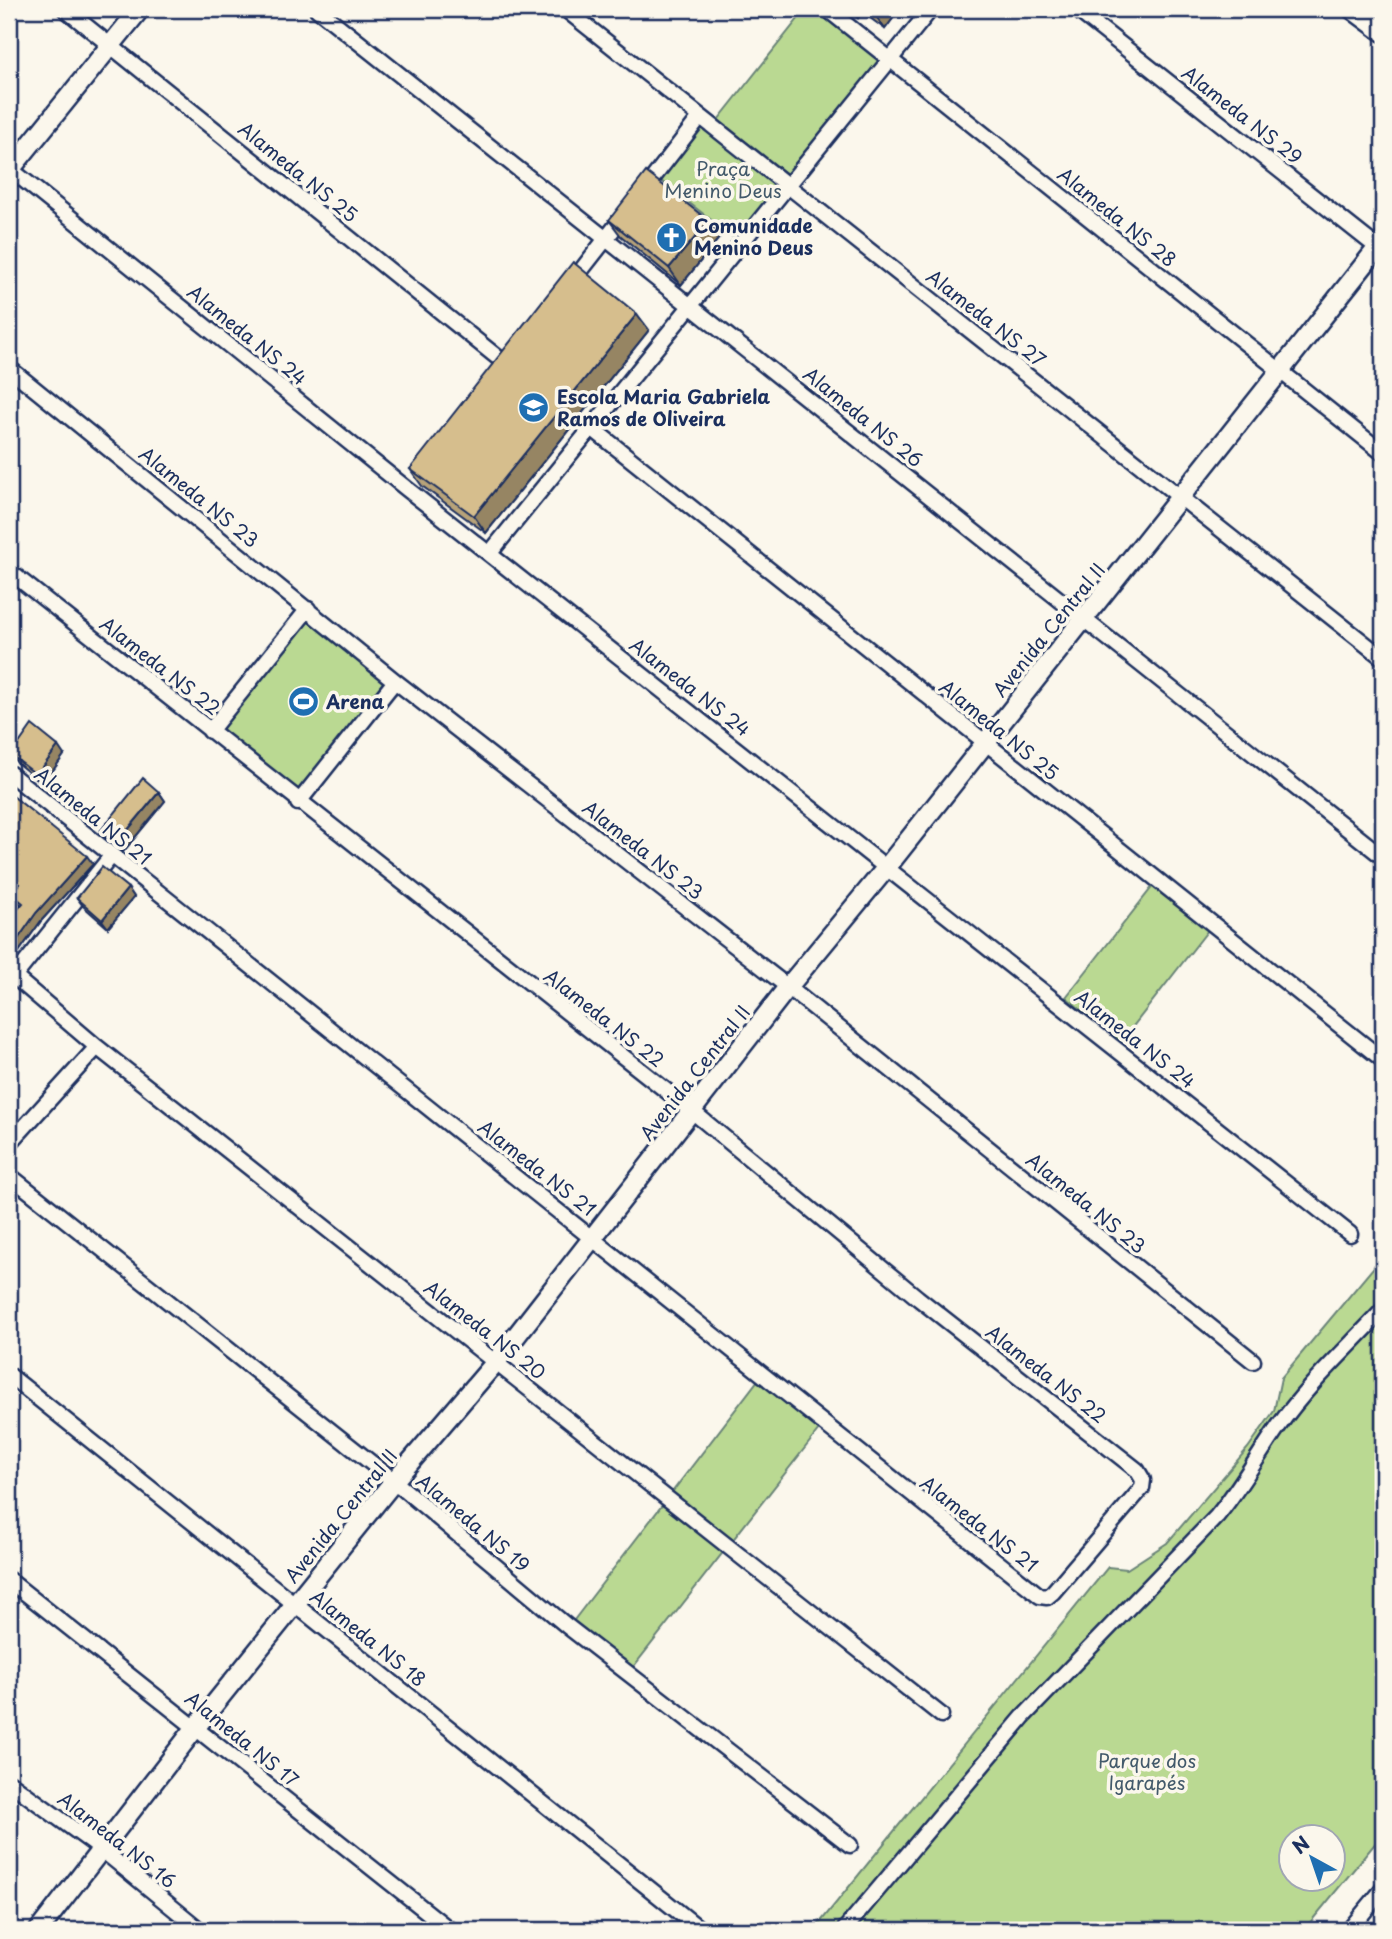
<svg xmlns="http://www.w3.org/2000/svg" width="1392" height="1939" font-family="'Playpen Sans',sans-serif">
	<style>
		.green { fill: #bad992; stroke: #6a8478; stroke-width: 2; fill-rule: evenodd }
		.lines { fill: none; stroke-linecap: round; stroke-linejoin: round }
		.minor-casing { stroke: #1b2f5e; stroke-width: 19 }
		.tertiary-casing { stroke: #1b2f5e; stroke-width: 23 }
		.minor { stroke: #fbf7ec; stroke-width: 14 }
		.tertiary { stroke: #fbf7ec; stroke-width: 18 }
		.wall { fill: #b8a379; stroke: #1b2f5e; stroke-width: 2 }
		.shaded-wall { fill: #968563; stroke: #1b2f5e; stroke-width: 2 }
		.building { fill: #d6be8d; stroke: #1b2f5e; stroke-width: 2 }
		.labels { text-anchor: middle; stroke-width: 7; stroke-linejoin: round; paint-order: stroke }
		.street-label { font-size: 19px; fill: #1b2f5e; stroke: #fbf7ec }
		.park-label { font-size: 19px; fill: #435a6b; stroke: #fbf7ec }
		.poi-label { font-size: 19px; font-weight: bold; fill: #1b2f5e; stroke: #fbf7ec; text-anchor: start }
	</style>
	<rect width="100%" height="100%" fill="#fbf7ec"/>
	<filter id="ink" filterUnits="userSpaceOnUse"><feTurbulence type="fractalNoise" baseFrequency=".0143" numOctaves="2"/><feDisplacementMap in="SourceGraphic" scale="14" xChannelSelector="R" yChannelSelector="G"/><feConvolveMatrix kernelMatrix="1 2 1 2 8 2 1 2 1" color-interpolation-filters="sRGB"/></filter>
	<g filter="url(#ink)">
		<path class="green" d="M 806,9 L 825,9 L 887,59 L 792,178 L 718,120 Z
			M 704,116 L 789,183 L 742,244 L 656,177 Z
			M 307,604 L 396,674 L 299,800 L 209,730 Z
			M 1157,881 L 1212,925 L 1120,1043 L 1066,997 Z
			M 1383,1256 L 1383,1834 L 1304,1930 L 814,1930 L 1108,1567 L 1127,1569 L 1167,1543 L 1248,1448 L 1274,1411 L 1281,1378 ZM 1290,1838 L 1332,1838 L 1332,1880 L 1290,1880 Z
			M 765,1371 L 826,1421 L 630,1671 L 571,1624 Z"/>
		<g class="lines">
			<defs>
				<path id="minor" d="M 65,9 L 507,365
					M 317,9 L 1383,857
					M 565,9 L 1383,658
					M 827,9 L 1383,453
					M 1076,9 L 1383,252
					M 9,168 L 407,489 L 1350,1234
					M 643,191 L 700,117
					M 572,282 L 626,213
					M 9,368 L 395,681 L 788,987 L 1253,1361
					M 593,429 L 1383,1060
					M 490,553 L 931,9
					M 9,571 L 692,1111 L 918,1298 L 1137,1470 L 1143,1480 L 1142,1488 L 1053,1592 L 1047,1597 L 1040,1596 L 9,773
					M 210,731 L 308,609
					M 298,803 L 395,681
					M 9,972 L 97,1047 L 941,1715
					M 10,982 L 112,855
					M 9,1144 L 97,1047
					M 9,1175 L 394,1481 L 567,1626 L 850,1845
					M 9,1375 L 701,1930
					M 9,1580 L 450,1930
					M 9,1782 L 101,1849 L 200,1930
					M 844,1930 L 1023,1717 L 1217,1516 C 1240,1488 1257,1457 1278,1427 C 1308,1384 1348,1348 1383,1310
					M 1349,1930 L 1383,1889"/>
				<path id="tertiary" d="M 1352,9 L 1383,32
					M 9,171 L 140,9
					M 39,1930 L 196,1727 L 394,1481 L 495,1363 L 788,987 L 887,867 L 1383,241"/>
			</defs>
			<use href="#minor" class="minor-casing"/>
			<use href="#tertiary" class="tertiary-casing"/>
			<use href="#minor" class="minor"/>
			<use href="#tertiary" class="tertiary"/>
		</g>
		<path class="wall" d="M 846,9 L 900,9 L 885,29 L 862,12 L 858,18 Z
			M 609,220 L 709,221 L 720,237 L 681,285 L 621,236 Z
			M 637,314 L 649,330 L 486,533 L 422,486 L 410,469 Z
			M 11,755 L 64,755 L 43,784 L 17,763 Z
			M 159,792 L 165,801 L 123,852 L 107,839 L 101,830 Z
			M 9,793 L 93,864 L 41,921 L 18,953 L 9,961 L 9,919 L 21,905 L 12,894 L 18,887 L 9,880 Z
			M 128,888 L 134,897 L 108,928 L 83,906 L 77,898 Z"/>
		<path class="shaded-wall" d="M 851,9 L 860,9 L 862,12 L 858,18 Z
			M 875,9 L 900,9 L 885,29 L 873,12 Z
			M 709,221 L 720,237 L 681,285 L 669,268 Z
			M 637,314 L 649,330 L 486,533 L 474,516 Z
			M 58,746 L 64,755 L 43,784 L 37,775 Z
			M 159,792 L 165,801 L 123,852 L 117,843 Z
			M 87,856 L 93,864 L 41,921 L 18,953 L 13,946 L 36,913 Z
			M 128,888 L 134,897 L 108,928 L 102,920 Z"/>
		<path class="building" d="M 646,172 L 709,221 L 669,268 L 609,220 Z
			M 573,262 L 637,314 L 474,516 L 410,469 Z
			M 32,725 L 58,746 L 37,775 L 11,755 Z
			M 143,778 L 159,792 L 117,843 L 101,830 Z
			M 9,793 L 87,856 L 36,913 L 13,946 L 9,949 L 9,919 L 23,903 L 12,894 L 20,884 L 9,876 Z
			M 102,867 L 128,888 L 102,920 L 77,898 Z"/>
	</g>
	<defs>
		<symbol id="church-disc" viewBox="-11 -11 22 22"><circle r="9.5" fill="#1f6fb2" stroke="#fbf7ec"/><path d="M-1.2-6h2.4v3.5h3.3v2.4h-3.3V6h-2.4V-.1h-3.3v-2.4h3.3Z" fill="#fff"/></symbol>
		<symbol id="school-disc" viewBox="-11 -11 22 22"><circle r="9.5" fill="#1f6fb2" stroke="#fbf7ec"/><path d="M0-5L7-2L0 1L-7-2ZM-4 1L0 2.5L4 1V4Q0 6-4 4Z" fill="#fff"/></symbol>
		<symbol id="stadium-disc" viewBox="-11 -11 22 22"><circle r="9.5" fill="#1f6fb2" stroke="#fbf7ec"/><path d="M0-5a6.5 5 0 1 0 0 10a6.5 5 0 1 0 0-10ZM-3.5-1.8h7v3.6h-7Z" fill="#fff"/></symbol>
	</defs>
	<g fill-rule="evenodd">
		<use href="#church-disc" x="654" y="220" width="35" height="35"/>
		<use href="#school-disc" x="516" y="390" width="35" height="35"/>
		<use href="#stadium-disc" x="286" y="684" width="35" height="35"/>
	</g>
	<g class="labels">
		<g class="street-label">
			<text transform="translate(1242 115) rotate(38)" y="7">Alameda NS 29</text>
			<text transform="translate(298 172) rotate(39)" y="7">Alameda NS 25</text>
			<text transform="translate(1117 217) rotate(39)" y="7">Alameda NS 28</text>
			<text transform="translate(986 318) rotate(38)" y="7">Alameda NS 27</text>
			<text transform="translate(247 335) rotate(39)" y="7">Alameda NS 24</text>
			<text transform="translate(863 417) rotate(39)" y="7">Alameda NS 26</text>
			<text transform="translate(199 497) rotate(39)" y="7">Alameda NS 23</text>
			<text transform="translate(1049 630) rotate(-51)" y="7">Avenida Central II</text>
			<text transform="translate(160 666) rotate(38)" y="7">Alameda NS 22</text>
			<text transform="translate(690 687) rotate(38)" y="7">Alameda NS 24</text>
			<text transform="translate(999 730) rotate(39)" y="7">Alameda NS 25</text>
			<text transform="translate(93 816) rotate(39)" y="7">Alameda NS 21</text>
			<text transform="translate(643 850) rotate(38)" y="7">Alameda NS 23</text>
			<text transform="translate(604 1018) rotate(38)" y="7">Alameda NS 22</text>
			<text transform="translate(1135 1039) rotate(38)" y="7">Alameda NS 24</text>
			<text transform="translate(695 1073) rotate(-52)" y="7">Avenida Central II</text>
			<text transform="translate(537 1168) rotate(38)" y="7">Alameda NS 21</text>
			<text transform="translate(1086 1203) rotate(39)" y="7">Alameda NS 23</text>
			<text transform="translate(485 1330) rotate(38)" y="7">Alameda NS 20</text>
			<text transform="translate(1046 1374) rotate(38)" y="7">Alameda NS 22</text>
			<text transform="translate(341 1516) rotate(-51)" y="7">Avenida Central II</text>
			<text transform="translate(473 1523) rotate(40)" y="7">Alameda NS 19</text>
			<text transform="translate(979 1524) rotate(38)" y="7">Alameda NS 21</text>
			<text transform="translate(368 1638) rotate(39)" y="7">Alameda NS 18</text>
			<text transform="translate(242 1739) rotate(39)" y="7">Alameda NS 17</text>
			<text transform="translate(117 1840) rotate(38)" y="7">Alameda NS 16</text>
		</g>
		<g class="park-label">
			<text x="723" y="176">Praça<tspan x="723" dy="22">Menino Deus</tspan></text>
			<text x="1147" y="1768">Parque dos<tspan x="1147" dy="22">Igarapés</tspan></text>
		</g>
		<g class="poi-label">
			<text x="694" y="233">Comunidade<tspan x="694" dy="22">Menino Deus</tspan></text>
			<text x="557" y="404">Escola Maria Gabriela<tspan x="557" dy="22">Ramos de Oliveira</tspan></text>
			<text x="326" y="709">Arena</text>
		</g>
	</g>
	<rect width="1392" height="1939" fill="none" stroke="#fbf7ec" stroke-width="35"/>
	<rect x="18" y="18" width="1357" height="1904" fill="none" stroke="#1b2f5e" stroke-width="2.5" filter="url(#ink)"/>
	<g transform="translate(1312 1858) rotate(320)"><circle r="33" fill="#fbf7ec" stroke="#a1a7b3" stroke-width="2"/>
	<path d="M0-5L12 26L0 18L-12 26Z" fill="#1f6fb2"/>
	<text y="-10" font-size="19" font-weight="bold" text-anchor="middle" fill="#1b2f5e">N</text>
	</g>
</svg>
